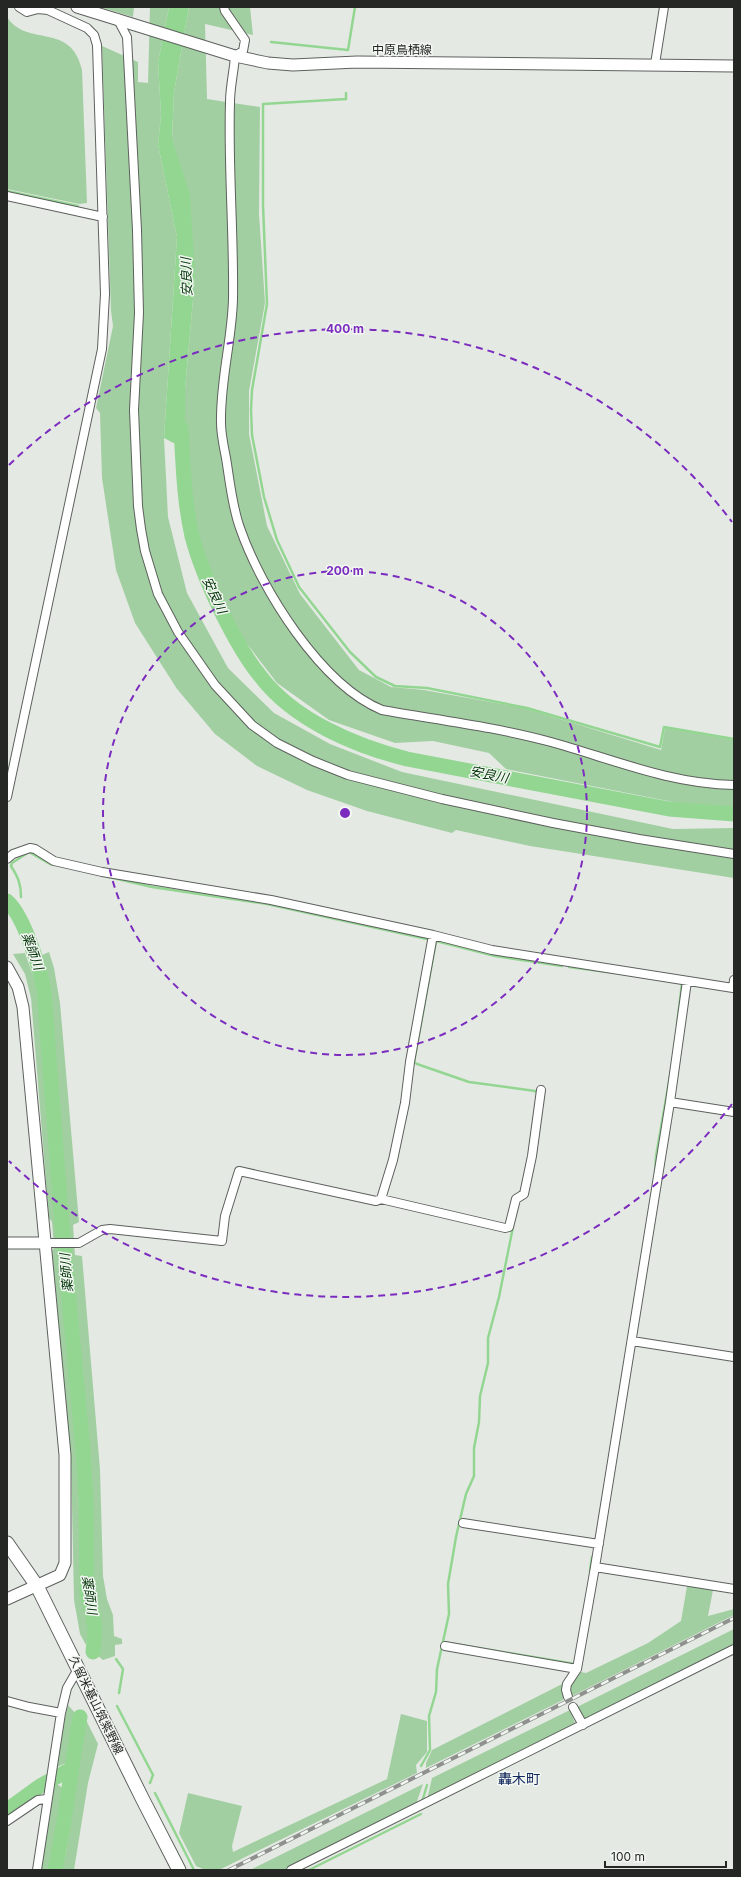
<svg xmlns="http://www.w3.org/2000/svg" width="741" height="1877" font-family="Inter,'Noto Sans JP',sans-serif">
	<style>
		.green { fill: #a2cfa1 }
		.water { fill: #93d692 }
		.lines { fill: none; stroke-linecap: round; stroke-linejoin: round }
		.stream { stroke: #93d692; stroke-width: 2.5 }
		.river { stroke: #93d692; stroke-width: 15 }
		.street-casing { stroke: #5d615d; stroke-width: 10 }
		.secondary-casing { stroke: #5d615d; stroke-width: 13 }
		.primary-casing { stroke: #5d615d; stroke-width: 15 }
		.street { stroke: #fff; stroke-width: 8 }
		.secondary { stroke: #fff; stroke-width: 11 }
		.primary { stroke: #fff; stroke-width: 13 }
		.rail-casing { stroke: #8e918e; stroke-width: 4 }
		.rail { stroke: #f2f7f2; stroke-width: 2.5; stroke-dasharray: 8; stroke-linecap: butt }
		.ring { fill: none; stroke: #7b2cbf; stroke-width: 2; stroke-dasharray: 7 5 }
		.labels { text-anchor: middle; stroke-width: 3; stroke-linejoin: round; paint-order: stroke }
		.street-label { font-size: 12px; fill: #252725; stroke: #f2f7f2 }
		.water-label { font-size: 13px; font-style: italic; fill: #033408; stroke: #f2f7f2 }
		.quarter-label { font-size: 14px; fill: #13285e; stroke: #f2f7f2 }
		.centre { fill: #7b2cbf; stroke: #f2f7f2; stroke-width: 2 }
		.ring-label { font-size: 12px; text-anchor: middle; font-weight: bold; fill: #7b2cbf; stroke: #f2f7f2; stroke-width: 3; stroke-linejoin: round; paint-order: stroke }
	</style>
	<rect width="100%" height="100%" fill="#e5e9e4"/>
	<path class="green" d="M 100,7 L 134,7 L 133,17 Z
		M 150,7 L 169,7 L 158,62 L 161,115 L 158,145 L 177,237 L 164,438 L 168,517 L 187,593 L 228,668 L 274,713 L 330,744 L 402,772 L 673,829 L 734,828 L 734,878 L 530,846 L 456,830 L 452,833 L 367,811 L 307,790 L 257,766 L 215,734 L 177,689 L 135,623 L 116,570 L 102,478 L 100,413 L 96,408 L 113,326 L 111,311 L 102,46 L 138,62 L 138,82 L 148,83 Z
		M 189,7 L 250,7 L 253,35 L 205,24 L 207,99 L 260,107 L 259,214 L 265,303 L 249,391 L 249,434 L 267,526 L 300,594 L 359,670 L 391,687 L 424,690 L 524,708 L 661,750 L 665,728 L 734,740 L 734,808 L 673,802 L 506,769 L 489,753 L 433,741 L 395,743 L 329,720 L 277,683 L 231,623 L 194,529 L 185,449 L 185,389 L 195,277 L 172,139 L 174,92 Z
		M 7,17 C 27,48 71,21 82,70 L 87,203 L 79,204 L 7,189 Z
		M 49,952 L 54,968 L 60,1003 L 79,1222 L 73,1225 L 75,1255 L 82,1256 L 100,1469 L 103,1576 L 107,1599 L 113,1615 L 114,1636 L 122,1639 L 122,1644 L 115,1645 L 115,1656 L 103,1660 L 97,1655 L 101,1633 L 101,1620 L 93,1592 L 90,1472 L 48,988 L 42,955 Z
		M 25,953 L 37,987 L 78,1466 L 81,1590 L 89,1629 L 86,1645 L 80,1634 L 74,1600 L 71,1460 L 52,1251 L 54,1248 L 52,1222 L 49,1218 L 31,998 L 25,974 L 13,954 Z
		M 687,1586 L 713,1590 L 708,1616 L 734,1609 L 734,1615 L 572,1696 L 570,1686 L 581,1672 L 586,1673 L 648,1643 L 681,1621 Z
		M 734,1629 L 734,1645 L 584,1719 L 577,1707 Z
		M 564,1683 L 563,1700 L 426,1768 L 426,1763 L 432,1750 Z
		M 68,1705 L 76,1714 L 66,1763 L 57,1767 L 65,1718 Z
		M 570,1710 L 575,1723 L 427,1800 L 432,1778 Z
		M 401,1714 L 427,1721 L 427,1752 L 416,1765 L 417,1773 L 219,1870 L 203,1870 L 203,1869 L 196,1866 L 179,1833 L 188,1793 L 242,1806 L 232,1846 L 233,1852 L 387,1779 Z
		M 86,1720 L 98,1744 L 88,1783 L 74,1870 L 62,1870 L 66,1853 Z
		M 55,1783 L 63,1788 L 59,1839 L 51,1870 L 41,1870 Z
		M 423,1784 L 416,1804 L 284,1870 L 250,1870 Z"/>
	<path class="water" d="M 169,7 L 189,7 L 174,92 L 172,139 L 190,194 L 195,277 L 185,389 L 185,449 L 164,438 L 177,237 L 158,145 L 161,115 L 158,62 Z"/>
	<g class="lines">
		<path class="stream" d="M 271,42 L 348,50 L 355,7
			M 346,93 L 346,99 L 263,104 L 263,205 L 267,304 L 252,390 L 251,410 L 252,435 L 264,497 L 277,540 L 299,587 L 350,652 L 376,677 L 395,686 L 427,688 L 527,708 L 660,747 L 664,727 L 734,739
			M 7,191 L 78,206
			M 109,877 L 152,887 L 267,904 L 436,941 L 414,1062 L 417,1064 L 469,1082 L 535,1091 L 538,1094
			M 21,897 C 21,884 18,877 11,866 L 12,863 L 29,852 L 50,864 L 56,865
			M 436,941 L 495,956 L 562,966
			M 569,967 L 615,973
			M 677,1025 L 682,983 L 680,983
			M 655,1172 L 656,1156 L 671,1070
			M 590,1570 L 592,1557
			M 443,1642 L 575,1664 L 575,1662
			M 116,1659 L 123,1669 L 119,1693
			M 117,1706 L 153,1775 L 150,1783
			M 421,1766 L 430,1750 L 429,1716 L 436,1692 L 437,1669 L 449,1614 L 448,1584 L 456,1537 L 466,1494 L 474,1476 L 474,1448 L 479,1422 L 480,1396 L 488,1363 L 488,1338 L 499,1297 L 513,1227
			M 155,1793 L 194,1870
			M 422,1802 L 427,1785
			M 309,1870 L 421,1814"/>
		<path class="river" d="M 181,428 C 183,464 184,501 192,536 C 199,563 210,588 222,613 C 233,635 245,658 261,677 C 294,720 355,746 407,759 L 669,809 L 734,814
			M 7,901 C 24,916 40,968 44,991 L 62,1225 L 83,1450 L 86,1501 L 87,1594 L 93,1614 L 95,1631 L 93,1652
			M 7,1810 L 40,1786 L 71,1769
			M 55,1870 C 66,1819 71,1768 80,1717"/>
		<defs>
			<path id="street" d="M 224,7 L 225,11 L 245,40 L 243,51 L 235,56 C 234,71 230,87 230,102 C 228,168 234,233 233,299 C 232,340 220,381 221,423 C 221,435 224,447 226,458 C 230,482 232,506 240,528 C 261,589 321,685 382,710 C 438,720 496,727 551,742 C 612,759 670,784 734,785
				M 117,18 L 127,37 L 137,230 L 139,313 L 134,410 L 138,506 L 141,529 L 145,551 L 158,594 L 178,632 L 215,685 L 252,725 L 277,743 L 313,761 L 348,775 L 442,799 L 553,823 L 639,839 L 734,854
				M 655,64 L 664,7
				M 7,196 L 103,217
				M 7,797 L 102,349 L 105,294 L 97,45 L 94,35 L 87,28 L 48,10 L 38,9 L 27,12 L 19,7
				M 7,859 L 13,854 L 30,848 L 35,849 L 54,861 L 102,872 L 271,900 L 433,935 L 492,950 L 733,988 L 734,980
				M 670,1102 L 734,1112
				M 381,1199 L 505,1228 L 509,1227 L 516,1199 L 524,1194 L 532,1156 L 541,1090
				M 44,1243 L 79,1243 L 102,1230 L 110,1229 L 222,1241 L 225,1216 L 239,1171 L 376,1201 L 381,1199 L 393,1160 L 405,1103 L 410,1062 L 433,935
				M 632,1341 L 734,1357
				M 463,1523 L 599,1544
				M 595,1567 L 734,1589
				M 445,1646 L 577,1669
				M 568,1697 L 566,1690 L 567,1684 L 577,1669 L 595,1567 L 670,1102 L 687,981
				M 7,1701 L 29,1707 L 61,1713
				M 573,1707 L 583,1725
				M 7,1821 L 38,1800 L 47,1799
				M 37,1870 L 61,1713 L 67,1688 L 78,1669
				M 291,1870 L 734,1649"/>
			<path id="secondary" d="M 77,7 L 235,56 L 268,63 L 293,65 L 357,62 L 734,66
				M 7,967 L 18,987 L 23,1007 L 65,1455 L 65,1563 L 60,1575 L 7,1599
				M 7,1243 L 44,1243"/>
			<path id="primary" d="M 7,1543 L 37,1586 L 142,1798 L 179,1870"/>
		</defs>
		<use href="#street" class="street-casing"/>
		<use href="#secondary" class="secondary-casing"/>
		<use href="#primary" class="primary-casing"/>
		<use href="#street" class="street"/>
		<use href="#secondary" class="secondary"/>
		<use href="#primary" class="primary"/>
		<defs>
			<path id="rail" d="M 229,1870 L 734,1618"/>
		</defs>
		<use href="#rail" class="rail-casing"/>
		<use href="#rail" class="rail"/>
	</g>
	<g class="ring">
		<circle cx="345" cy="813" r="242"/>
		<path d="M732 1104A484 484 0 0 1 9 1161M9 465A484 484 0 0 1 732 522"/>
	</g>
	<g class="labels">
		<g class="street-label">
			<text x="402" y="54">中原鳥栖線</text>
			<text transform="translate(96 1705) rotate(64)" y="4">久留米基山筑紫野線</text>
		</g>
		<g class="water-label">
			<text transform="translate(186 277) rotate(-92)" y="5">安良川</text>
			<text transform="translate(215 595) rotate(65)" y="5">安良川</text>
			<text transform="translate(489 774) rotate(11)" y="5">安良川</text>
			<text transform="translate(33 951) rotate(70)" y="5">薬師川</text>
			<text transform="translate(66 1273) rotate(-95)" y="5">薬師川</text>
			<text transform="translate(90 1595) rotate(82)" y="5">薬師川</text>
		</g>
		<g class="quarter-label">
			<text x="519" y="1784">轟木町</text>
		</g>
	</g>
	<circle cx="345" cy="813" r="6" class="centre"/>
	<g class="ring-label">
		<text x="345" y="333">400 m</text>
		<text x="345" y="575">200 m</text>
	</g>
	<rect width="741" height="1877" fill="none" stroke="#252725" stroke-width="16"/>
	<path d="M605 1861v6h121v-6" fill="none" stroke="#252725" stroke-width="2"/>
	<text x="611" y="1861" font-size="12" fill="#252725" stroke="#f2f7f2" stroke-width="3" paint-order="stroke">100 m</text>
</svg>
